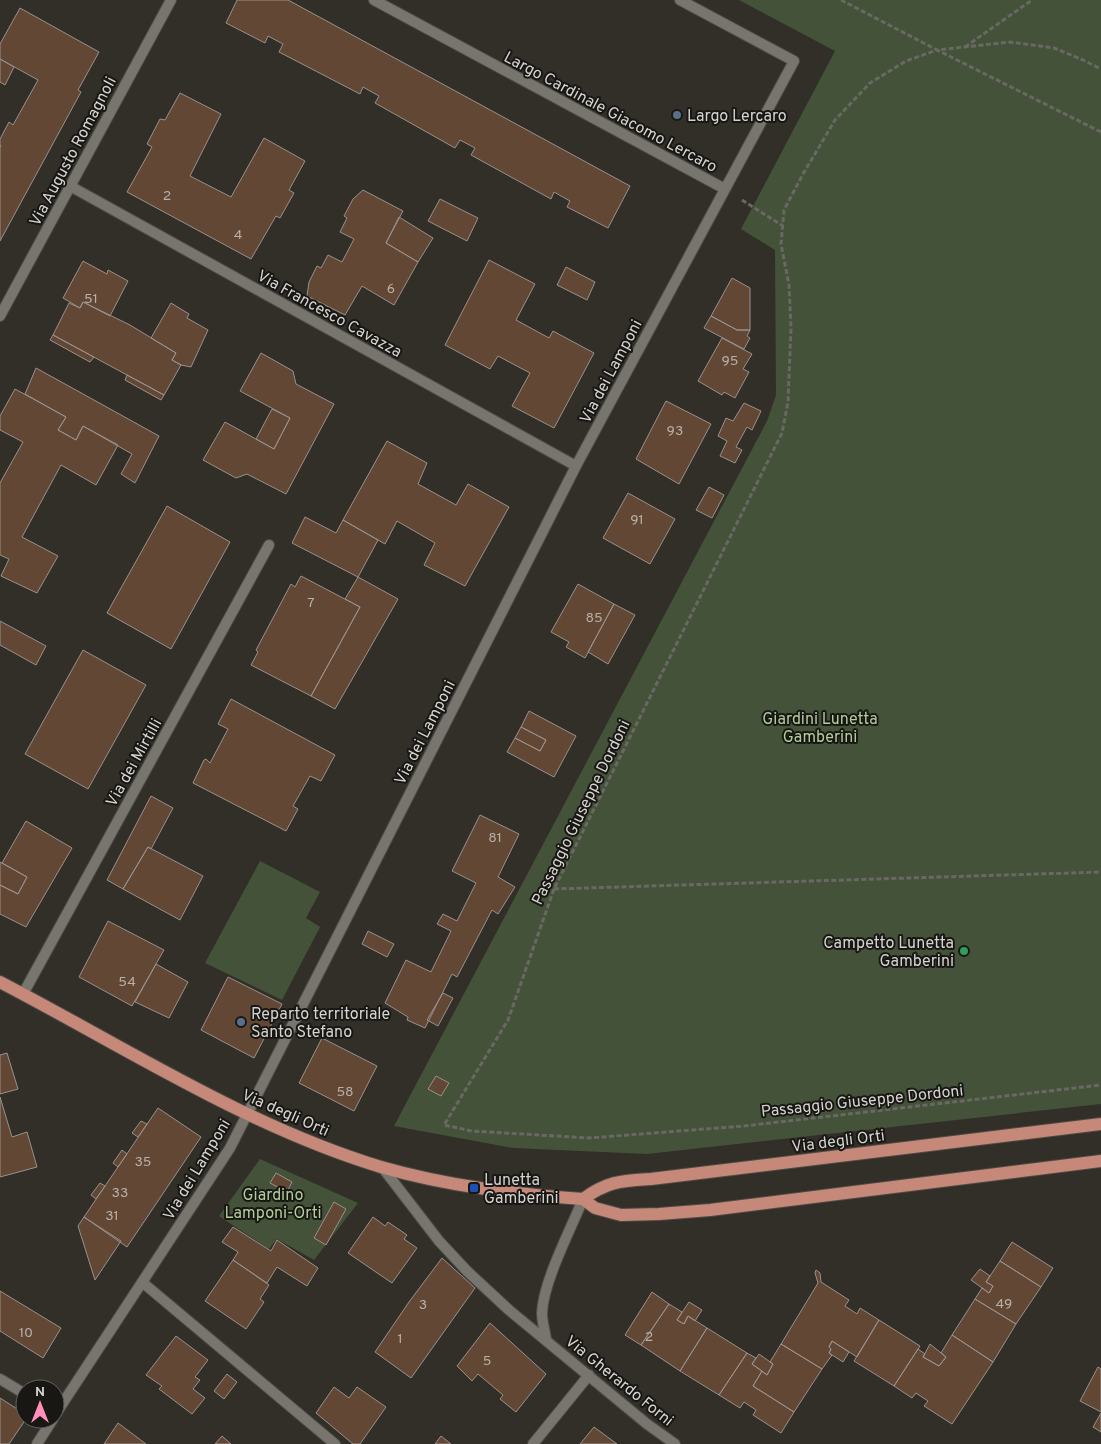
<svg xmlns="http://www.w3.org/2000/svg" width="1101" height="1444" font-family="Overpass,sans-serif">
	<style>
		.green { fill: #44523a }
		.building { fill: #624735; stroke: #99918d }
		.lines { fill: none; stroke-linecap: round; stroke-linejoin: round }
		.minor-casing { stroke: #4d4c46; stroke-width: 12 }
		.primary-casing { stroke: #4d4c46; stroke-width: 14 }
		.path { stroke: #696862; stroke-width: 3; stroke-dasharray: 5 2.5; stroke-linecap: butt }
		.minor { stroke: #77756e; stroke-width: 10 }
		.primary { stroke: #c68879; stroke-width: 12 }
		.service-dot { fill: #5c6f8a; stroke: #181714; stroke-width: 2 }
		.leisure-dot { fill: #2e9e5b; stroke: #181714; stroke-width: 2 }
		.transit-dot { fill: #1a4fb4; stroke: #181714; stroke-width: 2 }
		.labels { text-anchor: middle; stroke-width: 4; stroke-linejoin: round; paint-order: stroke }
		.number-label { font-size: 14px; fill: #b8b0a8 }
		.street-label { font-size: 16px; fill: #d4d3cf; stroke: #181714 }
		.poi-label { font-size: 16px; fill: #d4d3cf; stroke: #181714; text-anchor: start }
		.park-label { font-size: 16px; fill: #b0cd9a; stroke: #181714 }
	</style>
	<rect width="100%" height="100%" fill="#312f28"/>
	<path class="green" d="M 739,0 L 1101,0 L 1101,1104 L 647,1154 L 513,1148 L 394,1126 L 767,421 L 776,395 L 775,250 L 741,229 L 835,51 Z
		M 260,861 L 320,892 L 306,918 L 320,927 L 282,1000 L 205,963 Z
		M 260,1159 L 358,1203 L 314,1260 L 277,1239 L 269,1249 L 219,1216 Z"/>
	<path class="building" d="M 237,0 L 288,0 L 630,186 L 608,228 L 567,207 L 570,201 L 554,192 L 551,199 L 471,155 L 475,148 L 460,140 L 455,148 L 375,103 L 379,96 L 363,87 L 360,94 L 279,52 L 283,44 L 268,36 L 265,43 L 226,23 Z
		M 20,8 L 99,52 L 78,90 L 81,92 L 0,241 L 0,148 L 1,146 L 0,145 L 0,139 L 9,122 L 13,125 L 38,80 L 0,59 L 0,44 Z
		M 0,59 L 14,67 L 5,85 L 0,82 Z
		M 180,93 L 221,114 L 190,176 L 231,197 L 264,138 L 305,161 L 289,190 L 294,193 L 280,218 L 276,216 L 251,259 L 127,192 L 152,147 L 147,144 L 160,119 L 165,120 Z
		M 363,190 L 403,211 L 386,243 L 418,262 L 394,305 L 362,286 L 345,315 L 307,296 L 309,282 L 317,266 L 321,268 L 328,255 L 342,262 L 354,239 L 340,232 L 347,218 L 344,216 L 353,199 Z
		M 440,199 L 478,218 L 467,241 L 428,221 Z
		M 399,217 L 433,238 L 418,262 L 386,243 Z
		M 489,260 L 535,284 L 516,320 L 549,338 L 553,331 L 594,353 L 554,428 L 512,406 L 530,373 L 498,356 L 490,369 L 445,345 Z
		M 83,261 L 107,274 L 108,270 L 128,281 L 110,316 L 83,302 L 80,308 L 63,298 Z
		M 566,267 L 595,282 L 587,300 L 557,285 Z
		M 732,278 L 750,288 L 750,330 L 737,330 L 711,316 Z
		M 83,302 L 130,325 L 176,353 L 172,360 L 181,365 L 164,395 L 53,335 L 69,303 L 80,308 Z
		M 171,303 L 189,314 L 187,318 L 208,330 L 191,367 L 181,365 L 172,360 L 176,353 L 151,338 Z
		M 711,316 L 737,330 L 750,330 L 747,336 L 750,338 L 744,349 L 704,328 Z
		M 53,335 L 94,357 L 90,362 L 50,340 Z
		M 722,338 L 752,354 L 743,369 L 749,372 L 735,398 L 724,392 L 722,395 L 698,381 Z
		M 261,353 L 293,371 L 296,384 L 334,404 L 286,494 L 247,474 L 236,478 L 203,460 L 225,422 L 274,449 L 290,418 L 240,391 Z
		M 36,368 L 159,436 L 135,483 L 121,474 L 132,454 L 83,426 L 76,440 L 58,430 L 66,417 L 25,394 Z
		M 127,375 L 164,395 L 161,400 L 125,380 Z
		M 15,389 L 66,417 L 58,430 L 76,440 L 83,426 L 118,445 L 96,485 L 61,465 L 22,537 L 58,556 L 37,593 L 1,576 L 9,559 L 0,555 L 0,483 L 23,442 L 0,430 L 0,416 Z
		M 666,401 L 711,424 L 679,484 L 636,459 Z
		M 744,403 L 761,411 L 752,430 L 747,427 L 736,447 L 742,450 L 735,463 L 720,456 L 727,441 L 718,436 L 726,418 L 733,421 Z
		M 272,409 L 290,418 L 274,449 L 256,439 Z
		M 387,441 L 427,463 L 418,484 L 456,505 L 468,484 L 509,507 L 465,586 L 424,565 L 435,543 L 397,521 L 385,544 L 343,520 Z
		M 709,487 L 724,495 L 712,518 L 696,510 Z
		M 628,493 L 675,519 L 650,564 L 603,538 Z
		M 167,506 L 230,542 L 171,649 L 107,613 Z
		M 305,517 L 336,533 L 343,520 L 378,540 L 358,577 L 292,543 Z
		M 301,576 L 360,607 L 311,696 L 251,665 L 258,652 L 256,650 L 291,584 L 295,587 Z
		M 358,577 L 398,599 L 335,709 L 311,696 L 360,607 L 345,599 Z
		M 578,584 L 614,604 L 585,658 L 566,647 L 569,642 L 551,632 Z
		M 614,604 L 635,615 L 608,664 L 588,652 Z
		M 0,621 L 46,646 L 36,665 L 0,645 Z
		M 83,650 L 146,685 L 88,789 L 25,754 Z
		M 231,699 L 335,755 L 321,781 L 310,776 L 293,806 L 298,809 L 286,831 L 193,783 L 204,760 L 206,759 L 210,763 L 228,729 L 218,724 Z
		M 529,711 L 576,736 L 554,777 L 507,752 L 515,738 L 540,751 L 546,740 L 521,727 Z
		M 521,727 L 546,740 L 540,751 L 515,738 Z
		M 151,796 L 173,808 L 151,849 L 148,847 L 123,889 L 107,880 Z
		M 480,815 L 519,834 L 498,877 L 515,887 L 498,914 L 492,910 L 457,977 L 452,974 L 425,1028 L 407,1020 L 408,1017 L 385,1003 L 406,960 L 431,972 L 451,931 L 437,924 L 443,914 L 457,921 L 476,883 L 452,871 Z
		M 26,821 L 72,848 L 26,927 L 0,914 L 0,885 L 18,894 L 27,877 L 2,863 Z
		M 148,847 L 203,876 L 180,920 L 123,889 Z
		M 0,862 L 27,877 L 18,894 L 0,885 Z
		M 108,921 L 164,950 L 132,1006 L 79,977 Z
		M 368,931 L 394,944 L 387,957 L 362,944 Z
		M 156,964 L 188,982 L 169,1018 L 135,1002 Z
		M 228,977 L 282,1004 L 254,1058 L 201,1030 Z
		M 443,993 L 453,998 L 438,1026 L 427,1020 Z
		M 322,1038 L 377,1066 L 354,1111 L 299,1083 Z
		M 7,1053 L 18,1089 L 0,1094 L 0,1055 Z
		M 436,1076 L 449,1083 L 441,1096 L 428,1089 Z
		M 0,1097 L 12,1137 L 27,1132 L 37,1167 L 0,1177 Z
		M 158,1108 L 201,1137 L 127,1247 L 84,1217 Z
		M 141,1121 L 147,1124 L 138,1137 L 132,1133 Z
		M 122,1150 L 127,1154 L 118,1167 L 113,1163 Z
		M 276,1173 L 292,1182 L 287,1192 L 270,1183 Z
		M 100,1183 L 105,1186 L 96,1199 L 91,1195 Z
		M 334,1202 L 346,1209 L 326,1245 L 314,1238 Z
		M 84,1217 L 121,1241 L 95,1280 L 78,1226 Z
		M 373,1217 L 385,1226 L 388,1222 L 407,1235 L 404,1239 L 417,1248 L 392,1283 L 348,1253 Z
		M 233,1227 L 271,1251 L 277,1240 L 318,1268 L 307,1286 L 277,1267 L 267,1283 L 233,1260 L 238,1252 L 222,1242 Z
		M 1012,1242 L 1053,1268 L 1041,1287 L 1000,1261 Z
		M 442,1258 L 475,1288 L 411,1378 L 375,1352 L 409,1302 Z
		M 233,1260 L 269,1285 L 260,1299 L 264,1302 L 246,1329 L 205,1301 Z
		M 1000,1261 L 1041,1287 L 1016,1324 L 975,1299 L 982,1288 L 989,1293 L 993,1286 L 986,1282 Z
		M 980,1269 L 990,1276 L 986,1282 L 993,1286 L 989,1293 L 971,1280 Z
		M 816,1270 L 820,1273 L 821,1282 L 849,1300 L 845,1306 L 857,1314 L 860,1308 L 879,1320 L 857,1357 L 832,1341 L 829,1347 L 831,1349 L 829,1353 L 832,1355 L 822,1369 L 781,1344 L 818,1283 L 815,1273 Z
		M 0,1291 L 61,1328 L 43,1358 L 0,1331 Z
		M 652,1292 L 669,1304 L 641,1345 L 625,1335 Z
		M 975,1299 L 1016,1324 L 993,1362 L 952,1335 Z
		M 689,1302 L 702,1310 L 695,1321 L 688,1316 L 684,1324 L 677,1320 Z
		M 669,1304 L 682,1312 L 677,1320 L 684,1324 L 688,1316 L 707,1328 L 680,1371 L 641,1345 Z
		M 879,1320 L 920,1346 L 894,1386 L 854,1361 Z
		M 490,1323 L 546,1374 L 516,1412 L 500,1399 L 503,1395 L 478,1374 L 472,1381 L 457,1366 Z
		M 707,1328 L 747,1353 L 719,1395 L 680,1371 Z
		M 952,1335 L 993,1362 L 952,1424 L 924,1406 L 928,1401 L 916,1393 L 912,1398 L 894,1386 L 918,1349 L 925,1354 L 923,1357 L 939,1366 L 946,1357 L 941,1353 Z
		M 176,1336 L 208,1360 L 195,1377 L 200,1380 L 193,1389 L 205,1398 L 192,1414 L 159,1389 L 162,1386 L 146,1375 Z
		M 832,1341 L 849,1352 L 843,1362 L 829,1353 L 831,1349 L 829,1347 Z
		M 781,1344 L 822,1369 L 794,1412 L 753,1386 L 762,1371 L 767,1375 L 773,1364 L 770,1362 Z
		M 930,1344 L 946,1357 L 939,1366 L 923,1357 Z
		M 747,1353 L 756,1358 L 752,1364 L 762,1371 L 753,1386 L 794,1412 L 781,1433 L 753,1415 L 756,1410 L 744,1402 L 740,1408 L 719,1395 Z
		M 759,1354 L 773,1364 L 767,1375 L 752,1364 Z
		M 1098,1367 L 1101,1369 L 1101,1412 L 1080,1401 Z
		M 227,1374 L 237,1382 L 224,1399 L 214,1391 Z
		M 334,1387 L 349,1398 L 357,1387 L 386,1407 L 360,1444 L 353,1444 L 316,1413 Z
		M 0,1398 L 25,1414 L 25,1419 L 26,1419 L 9,1444 L 0,1444 Z
		M 1101,1413 L 1101,1432 L 1093,1427 Z
		M 118,1423 L 146,1444 L 104,1444 Z
		M 594,1427 L 617,1444 L 580,1444 Z
		M 222,1436 L 231,1444 L 215,1444 Z
		M 441,1436 L 451,1444 L 435,1444 Z"/>
	<g class="lines">
		<defs>
			<path id="minor" d="M 374,0 L 725,189
				M 70,186 L 576,466
				M 0,316 L 171,0
				M 23,994 L 269,545
				M 382,1167 L 439,1241 L 467,1271 L 509,1310 L 647,1424 L 675,1444
				M 142,1282 L 335,1444
				M 546,1339 C 545,1331 542,1322 542,1313 C 543,1282 571,1229 583,1199
				M 0,1379 L 25,1394
				M 55,1415 L 230,1148 L 576,466 L 794,61 L 680,0
				M 37,1444 L 53,1419
				M 533,1444 L 589,1375"/>
			<path id="primary" d="M 0,982 C 125,1047 246,1126 381,1167 C 447,1186 515,1194 583,1199 L 595,1208 L 621,1215 L 659,1214 L 710,1210 L 1101,1161
				M 583,1199 C 608,1181 621,1181 651,1179 L 1101,1124"/>
		</defs>
		<use href="#minor" class="minor-casing"/>
		<use href="#primary" class="primary-casing"/>
		<path class="path" d="M 841,0 L 937,50 L 1010,42 L 1054,48 L 1083,60 L 1101,69
			M 965,47 L 1032,0
			M 1101,132 L 937,50 L 906,61 L 870,83 L 835,120 L 803,174 L 784,210 L 781,244 L 789,285 L 791,328 L 788,402 L 782,433 L 554,889 L 508,1020 L 444,1125 L 472,1131 L 589,1138 L 744,1126 L 1101,1085
			M 742,200 L 783,226
			M 554,889 L 1101,872"/>
		<use href="#minor" class="minor"/>
		<use href="#primary" class="primary"/>
	</g>
	<g class="service-dot">
		<circle cx="677" cy="115" r="5"/>
		<circle cx="241" cy="1022" r="5"/>
	</g>
	<circle class="leisure-dot" cx="964" cy="951" r="5"/>
	<rect class="transit-dot" x="469" y="1183" width="10" height="10" rx="2.5"/>
	<g class="labels">
		<g class="number-label">
			<text x="167" y="200">2</text>
			<text x="238" y="239">4</text>
			<text x="391" y="293">6</text>
			<text x="91" y="303">51</text>
			<text x="730" y="365">95</text>
			<text x="675" y="435">93</text>
			<text x="637" y="524">91</text>
			<text x="311" y="607">7</text>
			<text x="594" y="622">85</text>
			<text x="495" y="842">81</text>
			<text x="127" y="986">54</text>
			<text x="345" y="1096">58</text>
			<text x="143" y="1166">35</text>
			<text x="120" y="1197">33</text>
			<text x="112" y="1220">31</text>
			<text x="1004" y="1308">49</text>
			<text x="423" y="1309">3</text>
			<text x="26" y="1337">10</text>
			<text x="649" y="1341">2</text>
			<text x="400" y="1343">1</text>
			<text x="487" y="1365">5</text>
		</g>
		<g class="street-label">
			<text transform="translate(611 111) rotate(28)" y="6">Largo Cardinale Giacomo Lercaro</text>
			<text transform="translate(72 151) rotate(-62)" y="6">Via Augusto Romagnoli</text>
			<text transform="translate(330 313) rotate(29)" y="6">Via Francesco Cavazza</text>
			<text transform="translate(610 371) rotate(-62)" y="6">Via dei Lamponi</text>
			<text transform="translate(424 732) rotate(-63)" y="6">Via dei Lamponi</text>
			<text transform="translate(133 762) rotate(-61)" y="6">Via dei Mirtilli</text>
			<text transform="translate(580 812) rotate(-64)" y="6">Passaggio Giuseppe Dordoni</text>
			<text transform="translate(862 1100) rotate(-6)" y="6">Passaggio Giuseppe Dordoni</text>
			<text transform="translate(286 1112) rotate(24)" y="6">Via degli Orti</text>
			<text transform="translate(838 1140) rotate(-7)" y="6">Via degli Orti</text>
			<text transform="translate(196 1169) rotate(-59)" y="6">Via dei Lamponi</text>
			<text transform="translate(620 1380) rotate(39)" y="6">Via Gherardo Forni</text>
		</g>
		<g class="poi-label">
			<text x="687" y="121">Largo Lercaro</text>
			<text x="954" y="948" text-anchor="end">Campetto Lunetta<tspan x="954" dy="18">Gamberini</tspan></text>
			<text x="251" y="1019">Reparto territoriale<tspan x="251" dy="18">Santo Stefano</tspan></text>
			<text x="484" y="1185">Lunetta<tspan x="484" dy="18">Gamberini</tspan></text>
		</g>
		<g class="park-label">
			<text x="820" y="724">Giardini Lunetta<tspan x="820" dy="18">Gamberini</tspan></text>
			<text x="273" y="1200">Giardino<tspan x="273" dy="18">Lamponi-Orti</tspan></text>
		</g>
	</g>
	<g transform="translate(40 1404)"><circle r="24" fill="#181714" stroke="#63625f"/>
	<path d="M0-4L9 19L0 12L-9 19Z" fill="#ff8eb9"/>
	<text y="-8" font-size="14" font-weight="bold" text-anchor="middle" fill="#d4d3cf">N</text>
	</g>
</svg>
